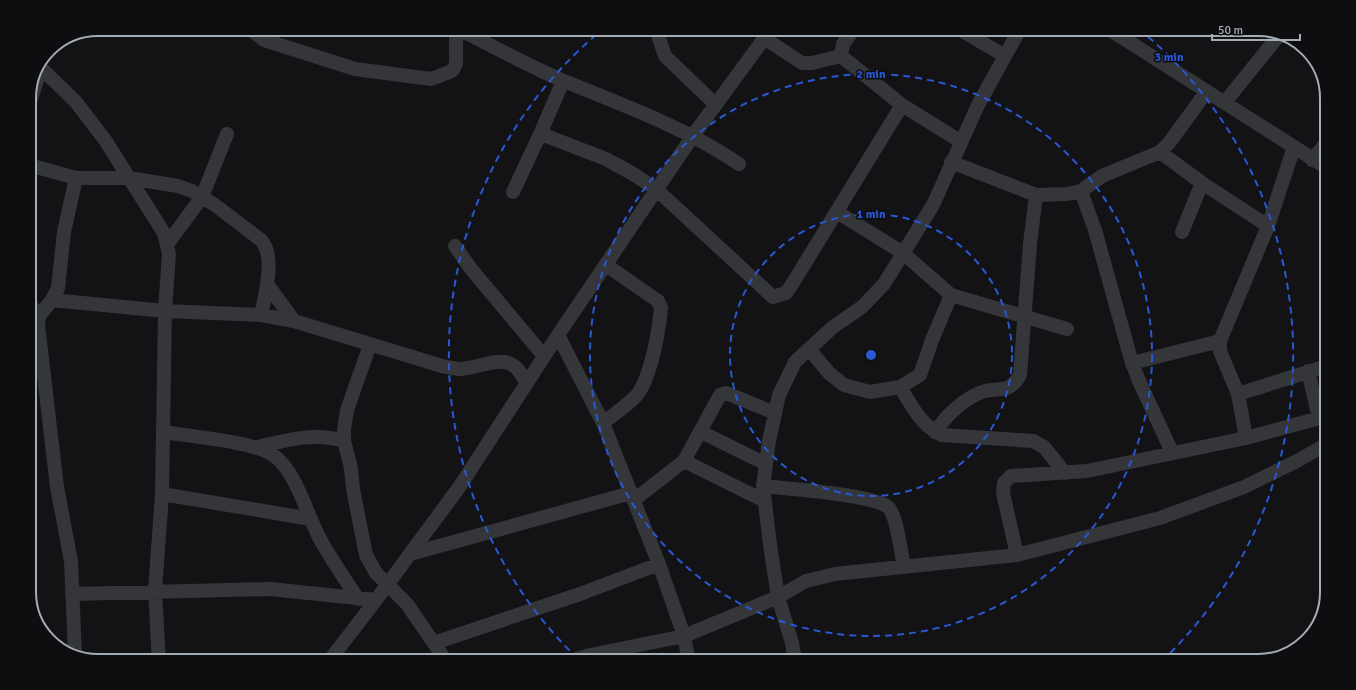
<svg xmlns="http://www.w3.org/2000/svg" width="1356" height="690" font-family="Signika,sans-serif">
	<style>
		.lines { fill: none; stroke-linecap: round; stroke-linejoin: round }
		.minor { stroke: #34363a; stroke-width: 14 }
		.ring { fill: none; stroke: #2a58d5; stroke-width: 2; stroke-dasharray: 7 5 }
		.rim { fill: none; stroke: #a4adb6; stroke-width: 2 }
		.centre { fill: #2a58d5; stroke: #0e0e10; stroke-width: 2 }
		.ring-label { font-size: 12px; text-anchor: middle; font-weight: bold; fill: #2a58d5; stroke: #0e0e10; stroke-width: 3; stroke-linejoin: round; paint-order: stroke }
	</style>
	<rect width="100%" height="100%" fill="#131315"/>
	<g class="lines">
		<path class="minor" d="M 250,29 L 264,40 L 355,69 L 431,79 L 452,71 L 456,64 L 456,29
			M 458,29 C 493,46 528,66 564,81 C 623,105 686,128 739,164
			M 656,29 L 665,56 L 715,104
			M 959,29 L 1005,56
			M 1109,29 L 1327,168
			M 764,38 L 802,63 L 812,63 L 841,56
			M 841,56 L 902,105 L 960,141
			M 841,56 L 843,44 L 854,29
			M 41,68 L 76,102 L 105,140 L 164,233 L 169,254 L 165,311 L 162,494 L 155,591 L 159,661
			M 563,81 L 541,132 L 549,137 L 606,159 L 635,175 L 657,190 L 773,297 L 786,293 L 791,286 L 902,105
			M 1225,102 L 1280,34
			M 29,106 L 40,70
			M 1160,152 L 1202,183 L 1268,226
			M 1312,160 L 1327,142
			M 951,162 L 1036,195 L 1067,194 L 1081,191 L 1102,176 L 1160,152 L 1169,143 L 1207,91
			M 29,165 L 76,178 L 129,178 L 178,186 L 192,191 L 215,205 L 261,240 C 276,257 265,294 261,315
			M 1081,191 L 1095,230 L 1132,363 L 1139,381 L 1172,452
			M 513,192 L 541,132
			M 837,212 L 903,253 L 951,295 L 1067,329
			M 1182,232 L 1202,183
			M 168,243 L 202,197 L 227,134
			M 455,246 L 471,269 L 544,356
			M 267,284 L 294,321
			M 52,300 L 165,311 L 261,315 L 294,321 L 442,366 C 448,367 455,369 461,369 C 490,366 511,348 526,383
			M 29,303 L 39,316
			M 558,335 L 603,423 L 659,564 L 684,636 L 689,661
			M 370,345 L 347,410 L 344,430 L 344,441 L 351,468 L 353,489 L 366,555 L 376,573 L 407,604 L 446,661
			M 809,349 L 829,373 L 844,385 L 870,392 L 900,387 L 920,375 L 932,340 L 951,295
			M 1132,363 L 1220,341
			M 1308,371 L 1319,418
			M 900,387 C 912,406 921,426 942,435 L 1033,441 L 1044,447 L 1065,473
			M 1238,394 L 1327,366
			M 603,423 C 614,414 628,405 637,395 C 651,377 659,330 661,308 L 658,301 L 606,265
			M 163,432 C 189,436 255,442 273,455 C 296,471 306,512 319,537 C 330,558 345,579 358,599
			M 701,432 L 766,464
			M 935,432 C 946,416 959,403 977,394 C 995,384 1007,398 1020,375 L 1030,244 L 1036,195
			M 1246,438 L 1238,394 L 1220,351 L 1220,341 L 1268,226 L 1294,147
			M 258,447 C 287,440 314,432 344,441
			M 684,461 L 765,501
			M 763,486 C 788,489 870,494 888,507 C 897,515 901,554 904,566
			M 162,494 L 311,519
			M 634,500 L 684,461 L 720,395 L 726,393 L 775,413
			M 410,554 L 631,493
			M 1017,555 L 1003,493 L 1004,483 L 1011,476 L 1087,471 L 1246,438 L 1327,416
			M 72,594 L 270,589 L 376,600
			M 434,643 L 580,594 L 659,564
			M 75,656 L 71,561 L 57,487 L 38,325 L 39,316 L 52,300 L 58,288 L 64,232 L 76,178
			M 329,661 L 376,600 L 460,486 L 558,335 L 692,137 L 771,29
			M 571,661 L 590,655 L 684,636 L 778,597 L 806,581 L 835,574 L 1017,555 L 1160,518 L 1244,487 L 1297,461 L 1327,444
			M 795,661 L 792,643 L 778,597 L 770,545 L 763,486 L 769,441 L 779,395 L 795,362 L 833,327 L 862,307 L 884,284 L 933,205 L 978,105 L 1020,29"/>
	</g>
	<g class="ring">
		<circle cx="871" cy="355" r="141"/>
		<circle cx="871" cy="355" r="281"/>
		<path d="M578 659A422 422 0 0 1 603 29M1139 29A422 422 0 0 1 1164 659"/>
	</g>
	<path d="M0 0H1356V690H0ZM98 36H1258A62 62 0 0 1 1320 98V592A62 62 0 0 1 1258 654H98A62 62 0 0 1 36 592V98A62 62 0 0 1 98 36Z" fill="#0e0e10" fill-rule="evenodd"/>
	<path class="rim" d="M98 36H1258A62 62 0 0 1 1320 98V592A62 62 0 0 1 1258 654H98A62 62 0 0 1 36 592V98A62 62 0 0 1 98 36Z"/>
	<circle cx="871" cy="355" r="6" class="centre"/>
	<g class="ring-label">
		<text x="1169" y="61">3 min</text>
		<text x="871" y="78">2 min</text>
		<text x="871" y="218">1 min</text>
	</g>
	<path d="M1212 34v6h88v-6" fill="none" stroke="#a4adb6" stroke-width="2"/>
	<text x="1218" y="34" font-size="12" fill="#a4adb6" stroke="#0e0e10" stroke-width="3" paint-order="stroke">50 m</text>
</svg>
